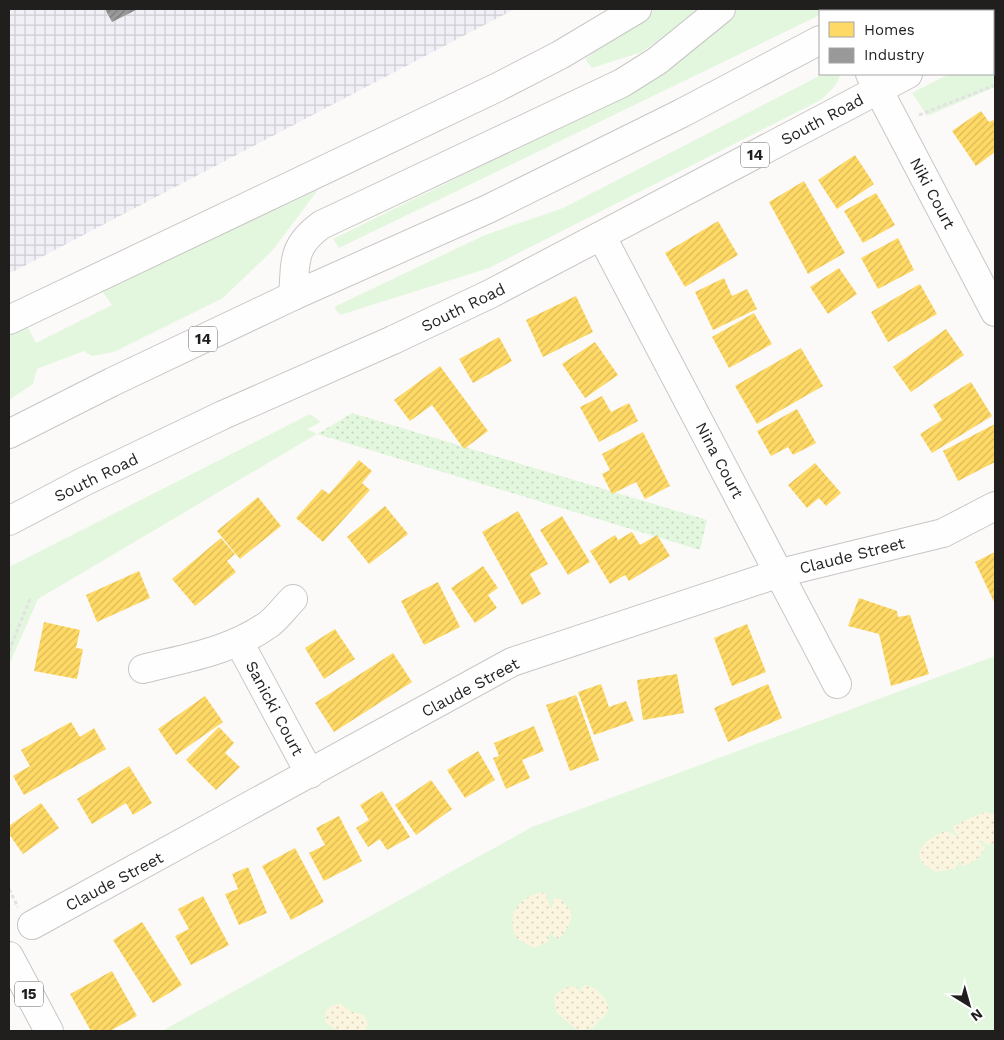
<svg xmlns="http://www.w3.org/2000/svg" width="1004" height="1040" font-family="'Work Sans',sans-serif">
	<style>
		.industrial { fill: url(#industrial-grid) }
		.green { fill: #e3f7de }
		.sand { fill: url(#sand-dots) }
		.park { fill: url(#park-dots) }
		.homes { fill: url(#homes-hatch) }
		.industry { fill: url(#industry-hatch) }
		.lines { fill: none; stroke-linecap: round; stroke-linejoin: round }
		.minor-casing { stroke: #c8c6c5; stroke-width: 30 }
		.highway-casing { stroke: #c8c6c5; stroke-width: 30 }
		.path { stroke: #e2e2e2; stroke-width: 3; stroke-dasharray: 4 2.5; stroke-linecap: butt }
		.minor { stroke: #fffefe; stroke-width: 28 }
		.highway { stroke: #fffefe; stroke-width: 28 }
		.labels { text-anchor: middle; stroke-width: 5; stroke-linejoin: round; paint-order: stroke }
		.shield { fill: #fff; stroke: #636262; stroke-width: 1 }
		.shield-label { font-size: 15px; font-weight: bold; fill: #201f1e }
		.street-label { font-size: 16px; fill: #201f1e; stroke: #fff }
	</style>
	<defs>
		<pattern id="industrial-grid" width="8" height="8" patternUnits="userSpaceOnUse" patternTransform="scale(1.25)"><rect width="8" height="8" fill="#f1f0f6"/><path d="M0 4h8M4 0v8" fill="none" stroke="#cecdd2"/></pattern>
		<pattern id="sand-dots" width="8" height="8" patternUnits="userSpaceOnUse" patternTransform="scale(1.25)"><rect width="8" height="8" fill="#fbf5df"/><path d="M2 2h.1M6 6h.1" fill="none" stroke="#d7d2bf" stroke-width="1.8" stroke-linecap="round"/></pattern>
		<pattern id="park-dots" width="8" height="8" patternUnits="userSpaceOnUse" patternTransform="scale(1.25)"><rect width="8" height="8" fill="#e3f7de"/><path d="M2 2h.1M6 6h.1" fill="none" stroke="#c2d3be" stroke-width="1.8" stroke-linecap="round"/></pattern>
		<pattern id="homes-hatch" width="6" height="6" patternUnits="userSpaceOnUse" patternTransform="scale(1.25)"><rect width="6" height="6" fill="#ffd966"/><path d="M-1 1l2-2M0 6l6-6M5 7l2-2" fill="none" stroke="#daba58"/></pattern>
		<pattern id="industry-hatch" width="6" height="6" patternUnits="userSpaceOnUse" patternTransform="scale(1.25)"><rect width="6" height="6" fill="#999"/><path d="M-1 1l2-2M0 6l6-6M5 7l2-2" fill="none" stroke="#7c7c7c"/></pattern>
	</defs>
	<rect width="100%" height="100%" fill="#fcfaf8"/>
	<path class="industrial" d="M 9,9 L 515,9 L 9,274 Z"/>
	<path class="green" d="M 652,9 L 702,9 L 642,52 L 592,68 L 585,59 Z
		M 734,9 L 832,9 L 820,11 L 820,15 L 339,248 L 333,239 L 647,84 L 689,51 Z
		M 995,50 L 995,87 L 927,116 L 912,93 L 949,74 L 993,74 L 993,51 Z
		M 823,74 L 841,74 L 835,86 L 821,100 L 489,268 L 340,315 L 334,307 L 485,235 L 563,208 Z
		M 318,190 L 272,251 L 223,298 L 114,352 L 92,356 L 84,351 L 37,369 L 33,384 L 9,400 L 9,336 L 26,324 L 36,343 L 112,305 L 102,291 Z
		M 310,414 L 321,422 L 307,429 L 317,434 L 38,599 L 9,665 L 9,567 Z
		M 995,656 L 995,1031 L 162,1031 L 532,827 Z"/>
	<path class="sand" d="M 984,812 L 995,814 L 995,842 L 988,845 L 980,840 L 979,842 L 985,848 C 982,856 971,865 962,866 L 959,860 L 957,868 L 936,872 C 931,869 922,864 920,859 C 915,846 937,833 946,831 L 959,837 L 953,829 L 953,826 Z
		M 541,892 L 546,894 L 551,909 L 555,898 L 561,899 L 572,912 C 571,922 566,935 557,939 L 549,932 L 548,942 L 534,948 L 517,939 C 505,916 518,898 541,892 Z
		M 585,985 C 596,986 608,999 609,1009 L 603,1019 L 600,1020 L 595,1013 L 599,1021 L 593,1028 L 578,1031 L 556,1012 L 554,997 C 560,990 568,985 577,987 L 580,994 L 582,987 Z
		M 341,1004 L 350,1011 L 364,1015 L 368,1024 L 365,1031 C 349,1031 335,1034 325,1021 L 326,1010 L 333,1005 Z"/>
	<path class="park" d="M 352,413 L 707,520 L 700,550 L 317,434 Z"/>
	<path class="homes" d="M 981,111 L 989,122 L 993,120 L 995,123 L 995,152 L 976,166 L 952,131 Z
		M 855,155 L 874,184 L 837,209 L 818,180 Z
		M 804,181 L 845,253 L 808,274 L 769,202 Z
		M 876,193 L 895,225 L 863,243 L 844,211 Z
		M 718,221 L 738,255 L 685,287 L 665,253 Z
		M 898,238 L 914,270 L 878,289 L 861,258 Z
		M 839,268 L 857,294 L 828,314 L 810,287 Z
		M 724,278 L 732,296 L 747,289 L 757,309 L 713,330 L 695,292 Z
		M 920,284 L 937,314 L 888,342 L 871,312 Z
		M 576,296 L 593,332 L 543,357 L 526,320 Z
		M 754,313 L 772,344 L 729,368 L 712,337 Z
		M 946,329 L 964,355 L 911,392 L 893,367 Z
		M 499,337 L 512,361 L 473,383 L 459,359 Z
		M 595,342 L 618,375 L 585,398 L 562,364 Z
		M 801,348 L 823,386 L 757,424 L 735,386 Z
		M 440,366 L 488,431 L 464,449 L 432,405 L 410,421 L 394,400 Z
		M 971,382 L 992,416 L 932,453 L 920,434 L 942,420 L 933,405 Z
		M 602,396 L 611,412 L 629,403 L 638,421 L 599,442 L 580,407 Z
		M 797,409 L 816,443 L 793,455 L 788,447 L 771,456 L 757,431 Z
		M 995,424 L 995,462 L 958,481 L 943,451 Z
		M 643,432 L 670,486 L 645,499 L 636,482 L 612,494 L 602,474 L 610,470 L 602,454 Z
		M 359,460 L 372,471 L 362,483 L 370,490 L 323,542 L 296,518 L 322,489 L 329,494 Z
		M 815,463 L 841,493 L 826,506 L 819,498 L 807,508 L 788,485 Z
		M 258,497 L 281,526 L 240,559 L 217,531 Z
		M 385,506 L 408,534 L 369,564 L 347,537 Z
		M 518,511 L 548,564 L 530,574 L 541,594 L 522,605 L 482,532 Z
		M 562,516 L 590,562 L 568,575 L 540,530 Z
		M 632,532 L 640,545 L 657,535 L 670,556 L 629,581 L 625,575 L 610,584 L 590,551 L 615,535 L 618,540 Z
		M 221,538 L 235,554 L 227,561 L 236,572 L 195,606 L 172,579 Z
		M 995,552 L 995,604 L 975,562 Z
		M 483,566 L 498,588 L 488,595 L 497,608 L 475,623 L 451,588 Z
		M 139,571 L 150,598 L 97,622 L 86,595 Z
		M 438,582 L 460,627 L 424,645 L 401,601 Z
		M 859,598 L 897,611 L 898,617 L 910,615 L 929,674 L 891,686 L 879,634 L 848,626 Z
		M 44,622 L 80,630 L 76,648 L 83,649 L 77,679 L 34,671 Z
		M 747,624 L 766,672 L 732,686 L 714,638 Z
		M 335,629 L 355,659 L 324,679 L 305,648 Z
		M 393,653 L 412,682 L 334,732 L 315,703 Z
		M 677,674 L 684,713 L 643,720 L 637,680 Z
		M 601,684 L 609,707 L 626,701 L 634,721 L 594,735 L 578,692 Z
		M 768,684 L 782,718 L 728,742 L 714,708 Z
		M 576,695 L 599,760 L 570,771 L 546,705 Z
		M 205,696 L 223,722 L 176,755 L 158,729 Z
		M 71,722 L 80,737 L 94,728 L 106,749 L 24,795 L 13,776 L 30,766 L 21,750 Z
		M 534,726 L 544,751 L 522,760 L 530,778 L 506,789 L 493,758 L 499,756 L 494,743 Z
		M 219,727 L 234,743 L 225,753 L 240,767 L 216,790 L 186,760 Z
		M 478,751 L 495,780 L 465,798 L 447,770 Z
		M 129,766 L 152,803 L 133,815 L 126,803 L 92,824 L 77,799 Z
		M 431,780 L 452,809 L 416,835 L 395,805 Z
		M 382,791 L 410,837 L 387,850 L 380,839 L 368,847 L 356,828 L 369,820 L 360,805 Z
		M 41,803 L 59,828 L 23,854 L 9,834 L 9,826 Z
		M 339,816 L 362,861 L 324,881 L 309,853 L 325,845 L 316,828 Z
		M 295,848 L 324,902 L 291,920 L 262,866 Z
		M 248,867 L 267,913 L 239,925 L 225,894 L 238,889 L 232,874 Z
		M 203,896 L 229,945 L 191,965 L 175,936 L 189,929 L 178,909 Z
		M 142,922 L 182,985 L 153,1003 L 113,940 Z
		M 112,971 L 137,1016 L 110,1031 L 91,1031 L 70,994 Z"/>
	<path class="industry" d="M 105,9 L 138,9 L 112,22 Z"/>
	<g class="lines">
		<defs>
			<path id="minor" d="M 870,74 L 995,312
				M 602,237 L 837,684
				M 293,296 C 296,262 291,247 321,225 L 622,83 L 657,61 L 721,9
				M 9,320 L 498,87 L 560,55 L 637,9
				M 239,642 L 310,774
				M 143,669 C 186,658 232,651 269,624 C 278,617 285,607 293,599
				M 32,925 L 512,662 L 780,573 L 943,533 L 995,506"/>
			<path id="highway" d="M 875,11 L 879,9
				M 993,29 L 995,28
				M 9,434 L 112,382 L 293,296 L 488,209 L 682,113 L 820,40
				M 9,521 L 85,481 L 223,415 L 393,340 L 490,294 L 908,74
				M 9,956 L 49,1031"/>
		</defs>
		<use href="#minor" class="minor-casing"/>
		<use href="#highway" class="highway-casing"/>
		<path class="path" d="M 919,115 L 995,85
			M 9,651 L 30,599
			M 9,889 L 18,907"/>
		<use href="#minor" class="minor"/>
		<use href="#highway" class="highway"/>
	</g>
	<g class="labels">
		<g class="shield">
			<rect x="741" y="142.5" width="28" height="25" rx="4"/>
			<rect x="189" y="326.5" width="28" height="25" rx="4"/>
			<rect x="15" y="981.5" width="28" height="25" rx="4"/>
		</g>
		<g class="shield-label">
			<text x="755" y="160">14</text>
			<text x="203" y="344">14</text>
			<text x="29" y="999">15</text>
		</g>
		<g class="street-label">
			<text transform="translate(822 119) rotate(-28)" y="6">South Road</text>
			<text transform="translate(933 193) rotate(62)" y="6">Niki Court</text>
			<text transform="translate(463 307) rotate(-26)" y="6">South Road</text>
			<text transform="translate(720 460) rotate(62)" y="6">Nina Court</text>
			<text transform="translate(96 477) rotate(-26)" y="6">South Road</text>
			<text transform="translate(852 555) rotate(-14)" y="6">Claude Street</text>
			<text transform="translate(470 687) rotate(-28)" y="6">Claude Street</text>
			<text transform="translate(275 708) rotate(62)" y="6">Sanicki Court</text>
			<text transform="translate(114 881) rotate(-28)" y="6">Claude Street</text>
		</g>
	</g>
	<rect width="1004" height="1040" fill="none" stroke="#201f1e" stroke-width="20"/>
	<rect x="819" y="10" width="175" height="65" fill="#ffffff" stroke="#a6a5a5"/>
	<rect x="829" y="22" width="25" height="15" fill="#ffd966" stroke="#a6a5a5"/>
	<text x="864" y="35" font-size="15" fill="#201f1e">Homes</text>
	<rect x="829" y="48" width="25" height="15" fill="#999999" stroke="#a6a5a5"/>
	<text x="864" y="60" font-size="15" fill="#201f1e">Industry</text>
	<g transform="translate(969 1005) rotate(143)" stroke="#ffffff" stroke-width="4" paint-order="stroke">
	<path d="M0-4L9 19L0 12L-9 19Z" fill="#201f1e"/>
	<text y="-8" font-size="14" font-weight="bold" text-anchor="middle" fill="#201f1e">N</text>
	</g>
</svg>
